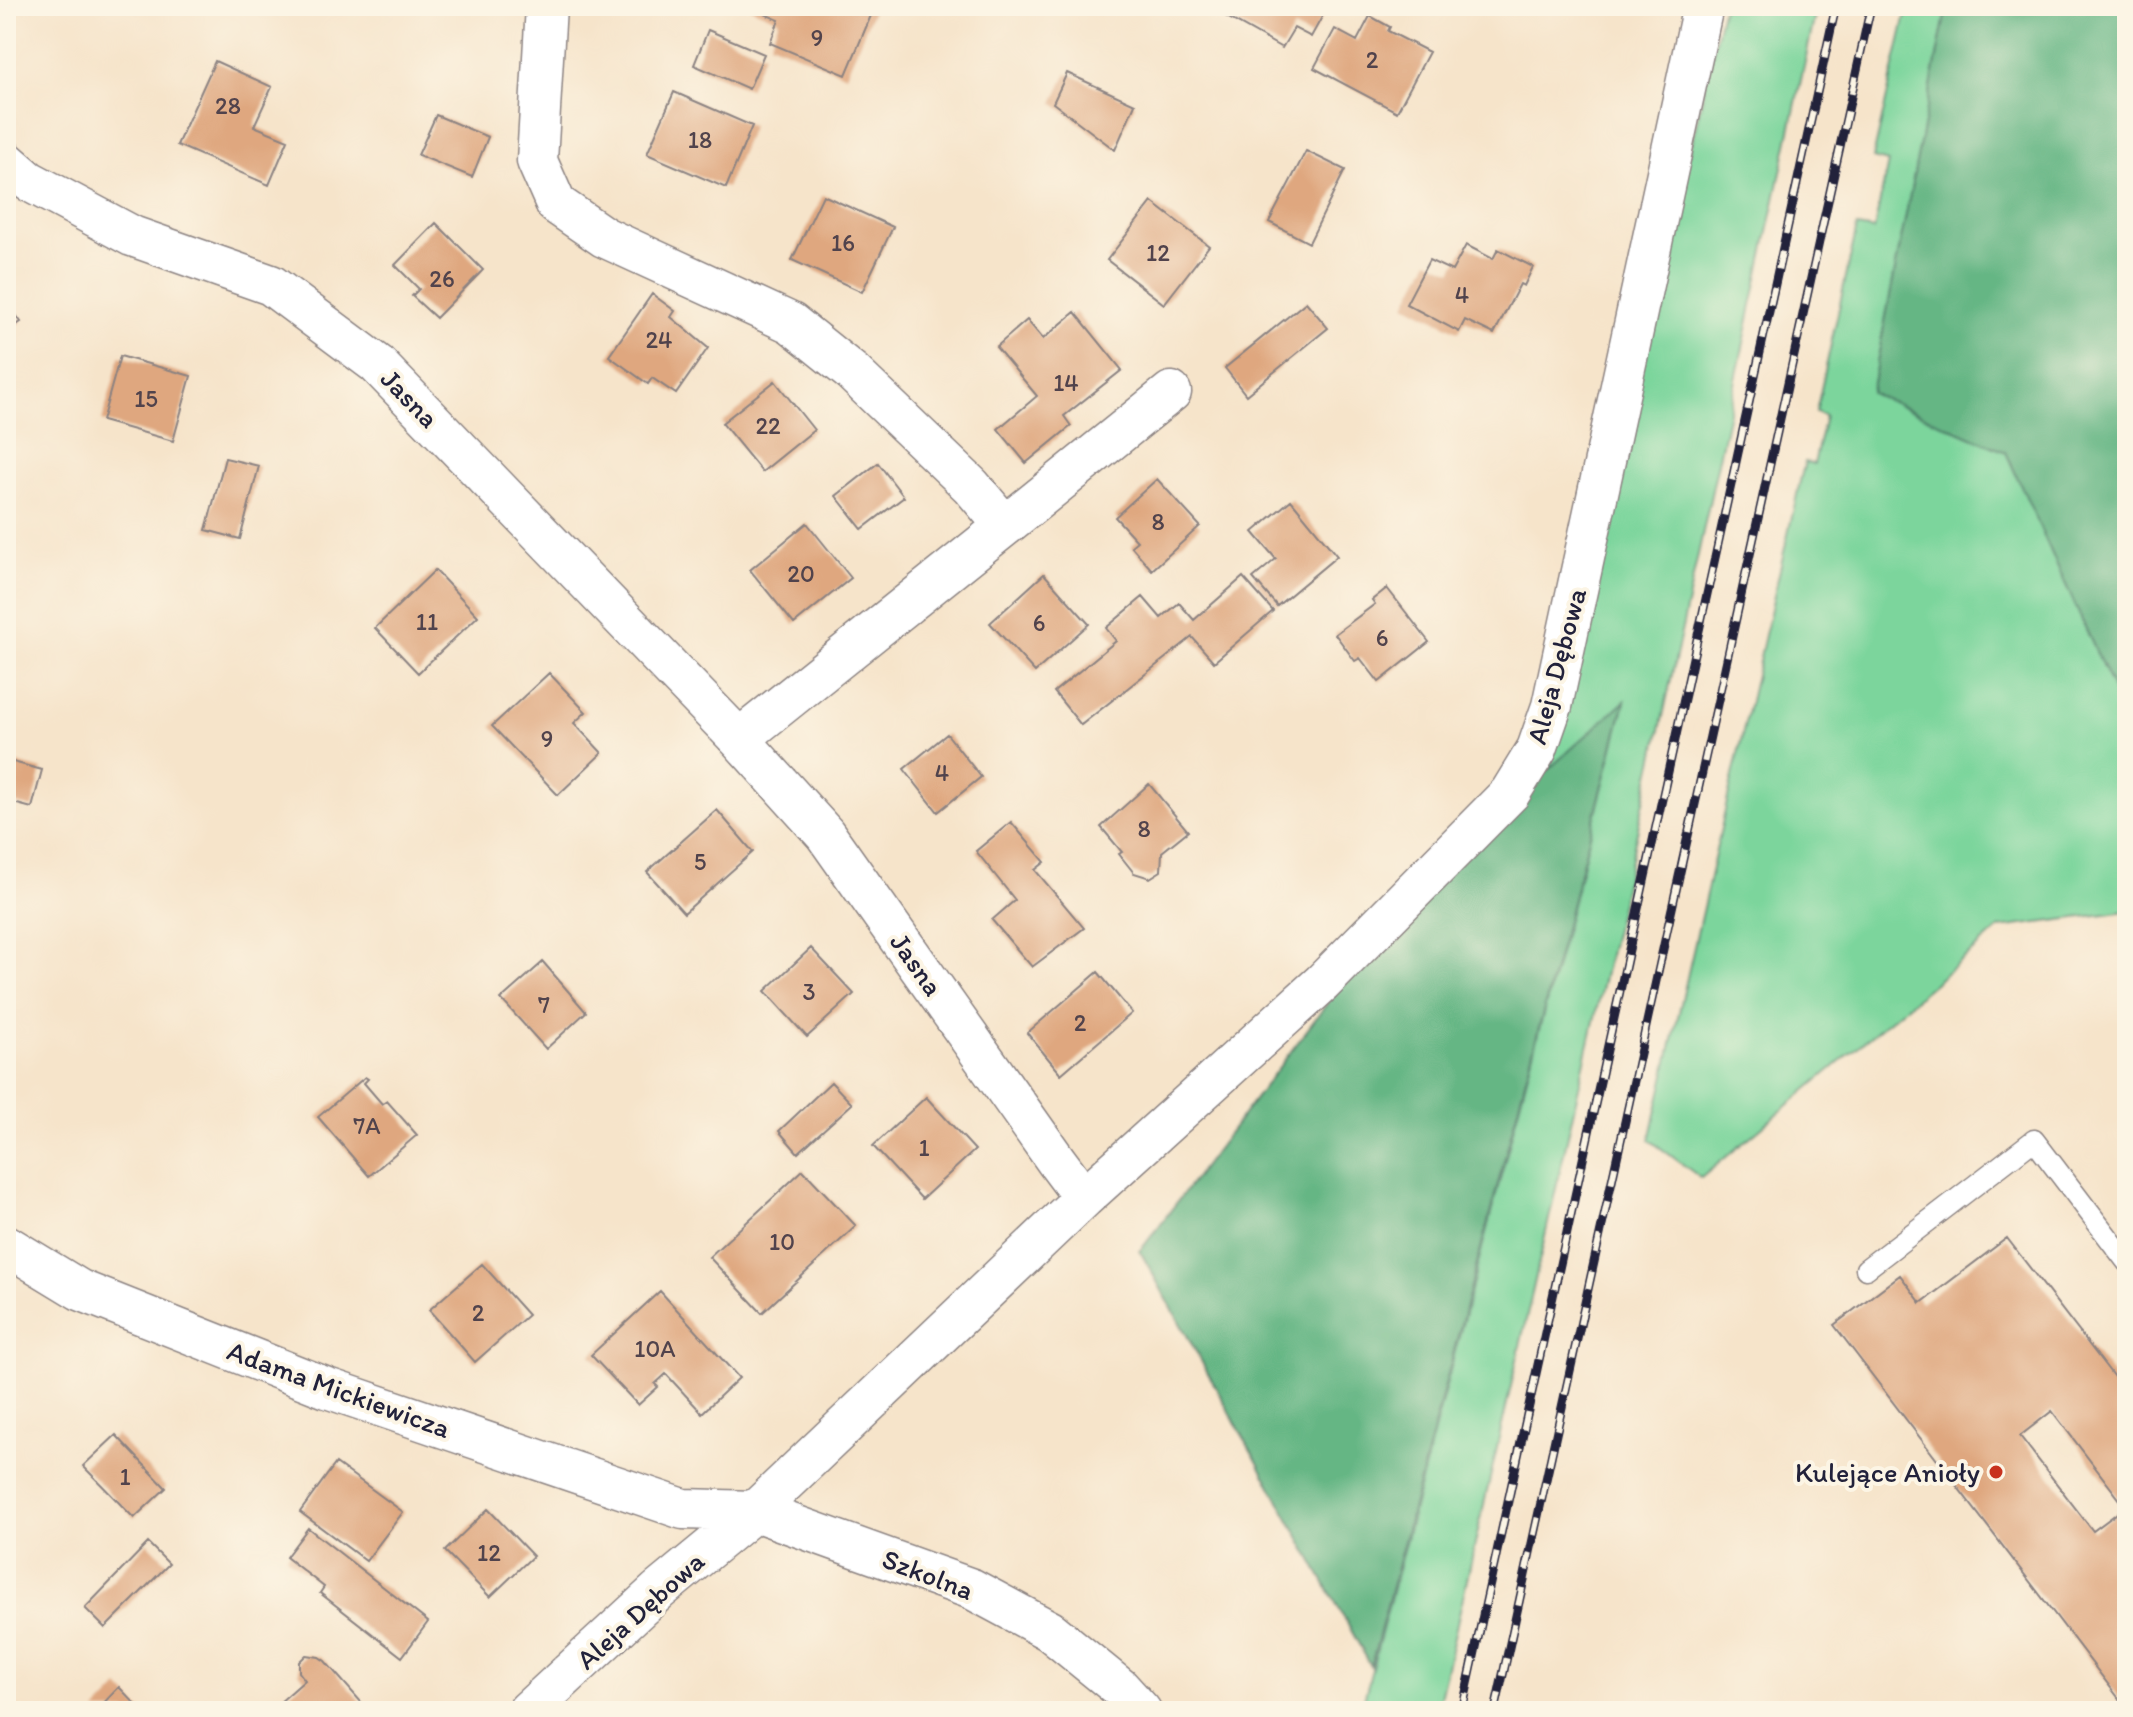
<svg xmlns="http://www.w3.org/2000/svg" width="2133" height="1717" font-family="Itim,sans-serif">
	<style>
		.green { fill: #7cd59c; stroke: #4f7c6c; stroke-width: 2 }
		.forest { fill: #65b684; stroke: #446c60; stroke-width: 2 }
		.building { fill: #dfa77f }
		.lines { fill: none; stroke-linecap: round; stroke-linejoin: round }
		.lane-casing { stroke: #8c8382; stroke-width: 23 }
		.street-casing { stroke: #8c8382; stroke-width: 43 }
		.lane { stroke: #fff; stroke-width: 20 }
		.street { stroke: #fff; stroke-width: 40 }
		.rail-casing { stroke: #22223b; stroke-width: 9 }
		.rail { stroke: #fcf5e5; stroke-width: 6; stroke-dasharray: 18; stroke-linecap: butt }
		.poi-dot { fill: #c8321e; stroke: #fcf5e5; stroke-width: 3 }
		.labels { text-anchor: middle; stroke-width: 8; stroke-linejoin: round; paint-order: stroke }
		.number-label { font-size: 24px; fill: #51434c }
		.street-label { font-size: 28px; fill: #22223b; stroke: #fcf5e5 }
		.poi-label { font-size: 28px; fill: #22223b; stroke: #fcf5e5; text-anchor: end }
	</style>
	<rect width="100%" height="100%" fill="#fcf5e5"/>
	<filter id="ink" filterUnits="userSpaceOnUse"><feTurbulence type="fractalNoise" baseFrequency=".0125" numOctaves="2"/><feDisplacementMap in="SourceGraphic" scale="16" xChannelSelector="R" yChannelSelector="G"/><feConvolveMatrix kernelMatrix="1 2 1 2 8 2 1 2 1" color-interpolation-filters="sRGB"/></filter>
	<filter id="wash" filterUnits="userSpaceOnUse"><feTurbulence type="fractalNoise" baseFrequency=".006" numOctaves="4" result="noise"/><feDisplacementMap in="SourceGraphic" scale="32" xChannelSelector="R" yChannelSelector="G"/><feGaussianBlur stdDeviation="1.8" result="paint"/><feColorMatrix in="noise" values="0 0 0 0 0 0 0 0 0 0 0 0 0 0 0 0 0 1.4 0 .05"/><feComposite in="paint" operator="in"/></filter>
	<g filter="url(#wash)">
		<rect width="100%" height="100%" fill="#f6e4ca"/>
		<path class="green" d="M 1723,6 L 1817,6 L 1655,753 L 1437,1711 L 1361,1711 L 1625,702 L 1550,768 Z
			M 1908,6 L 1947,6 L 1871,393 L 2006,452 L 2127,720 L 2127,911 L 2000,928 L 1701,1178 L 1650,1140 L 1801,477 L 1805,462 L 1814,464 L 1825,416 L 1816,412 L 1857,227 L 1874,230 L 1888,162 L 1873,158 Z"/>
		<path class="forest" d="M 1947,6 L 2121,6 L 2127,21 L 2127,720 L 2006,452 L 1871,393 Z
			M 1625,701 L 1371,1666 L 1140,1251 L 1335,993 L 1523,792 Z"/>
		<g id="blocks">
			<path class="building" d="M 746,6 L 875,6 L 846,75 L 770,43 L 779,20 Z
				M 1223,6 L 1328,6 L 1311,37 L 1294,28 L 1282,48 L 1220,13 Z
				M 1370,16 L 1390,27 L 1388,31 L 1429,52 L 1397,112 L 1314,68 L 1335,29 L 1357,41 Z
				M 708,30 L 764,54 L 749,89 L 694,65 Z
				M 215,61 L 272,87 L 254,126 L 288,140 L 269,185 L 177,145 Z
				M 1067,73 L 1135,104 L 1115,150 L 1053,103 Z
				M 674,92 L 752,126 L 726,188 L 647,154 Z
				M 436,115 L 488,137 L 472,177 L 418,155 Z
				M 1306,151 L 1345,170 L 1309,243 L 1269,222 Z
				M 823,195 L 893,227 L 862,292 L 792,260 Z
				M 1152,202 L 1209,246 L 1164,304 L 1107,260 Z
				M 436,223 L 483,270 L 436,318 L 412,296 L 419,289 L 395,265 Z
				M 1466,245 L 1493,259 L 1498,249 L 1533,267 L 1524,286 L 1520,284 L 1494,334 L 1465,320 L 1459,332 L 1406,304 L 1429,260 L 1452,271 Z
				M 652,294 L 675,311 L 671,317 L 708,348 L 676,394 L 652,378 L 648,384 L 609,356 Z
				M 6,301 L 21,322 L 6,332 Z
				M 1306,302 L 1328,328 L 1246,395 L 1225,368 Z
				M 1075,312 L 1122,370 L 1064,416 L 1071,426 L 1026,463 L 998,429 L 1037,396 L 996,347 L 1027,320 L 1043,339 Z
				M 120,356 L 191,376 L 173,441 L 102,421 Z
				M 775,381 L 814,430 L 762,472 L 722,423 Z
				M 225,458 L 259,466 L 240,539 L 206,530 Z
				M 878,463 L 904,497 L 862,529 L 836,496 Z
				M 1157,479 L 1200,526 L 1152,570 L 1131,546 L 1137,541 L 1115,517 Z
				M 1291,500 L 1337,556 L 1277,606 L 1253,578 L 1276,559 L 1253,532 Z
				M 807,523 L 851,578 L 794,624 L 750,570 Z
				M 435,570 L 478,616 L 418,673 L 375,628 Z
				M 1044,574 L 1089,624 L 1035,672 L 990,623 Z
				M 1243,577 L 1273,611 L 1214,662 L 1192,637 L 1081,725 L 1054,692 L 1116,641 L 1106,628 L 1143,597 L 1161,618 L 1179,603 L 1194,620 Z
				M 1387,588 L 1429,642 L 1379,682 L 1360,658 L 1355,661 L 1335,634 L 1375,604 L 1372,600 Z
				M 549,673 L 586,712 L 574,723 L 602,753 L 558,795 L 492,726 Z
				M 947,734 L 981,777 L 938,812 L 904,769 Z
				M 6,760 L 42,770 L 32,808 L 6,801 Z
				M 1149,784 L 1188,831 L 1162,852 L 1161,871 L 1150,878 L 1134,873 L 1119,854 L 1122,852 L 1101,827 Z
				M 717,810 L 753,852 L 684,913 L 647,872 Z
				M 1011,822 L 1045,862 L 1035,870 L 1084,928 L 1032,967 L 992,920 L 1015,900 L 976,851 Z
				M 811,948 L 854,994 L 807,1037 L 765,991 Z
				M 543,962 L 586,1012 L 546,1049 L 501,999 Z
				M 1098,972 L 1132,1013 L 1061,1074 L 1027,1033 Z
				M 365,1077 L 368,1079 L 364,1083 L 382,1104 L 387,1101 L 417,1135 L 369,1176 L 318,1117 Z
				M 831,1082 L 852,1104 L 798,1153 L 779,1131 Z
				M 926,1097 L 975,1150 L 922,1199 L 873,1146 Z
				M 803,1170 L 856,1226 L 762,1313 L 709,1257 Z
				M 2007,1238 L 2127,1394 L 2127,1509 L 2052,1411 L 2020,1436 L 2093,1531 L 2124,1508 L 2127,1511 L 2127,1709 L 1834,1325 L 1900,1275 L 1921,1303 Z
				M 482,1264 L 528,1315 L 475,1362 L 429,1310 Z
				M 660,1291 L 739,1378 L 702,1413 L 666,1374 L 655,1384 L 658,1387 L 638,1405 L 591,1355 Z
				M 116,1435 L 166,1488 L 134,1518 L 83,1466 Z
				M 336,1463 L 403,1512 L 366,1561 L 300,1512 Z
				M 488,1509 L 533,1556 L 490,1597 L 445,1551 Z
				M 308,1528 L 428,1622 L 402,1657 L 320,1593 L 324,1587 L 286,1557 Z
				M 148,1543 L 169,1564 L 105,1628 L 85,1608 Z
				M 306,1655 L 319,1657 L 325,1661 L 369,1711 L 287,1711 L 279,1703 L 305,1680 L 299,1672 L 299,1662 Z
				M 119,1687 L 142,1711 L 96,1711 Z"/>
		</g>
	</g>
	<g filter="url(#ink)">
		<use href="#blocks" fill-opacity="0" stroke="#8c8382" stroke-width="2"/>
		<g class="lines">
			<defs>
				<path id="lane" d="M 1866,1269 L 2034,1140 L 2127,1262"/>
				<path id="street" d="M 546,6 L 537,161 L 556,204 L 604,237 L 791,323 L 852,372 L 971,486 L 1005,526 L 739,739
					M 6,161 L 29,181 L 132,236 L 271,285 L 377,364 L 739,739 L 825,834 L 1057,1162 L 1084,1198
					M 1005,526 L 1171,392
					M 6,1245 L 80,1290 L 327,1388 L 683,1509 L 755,1511 L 972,1589 L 1050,1631 L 1120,1688 L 1141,1711
					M 528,1711 L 658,1591 L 755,1511 L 1084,1198 L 1322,983 L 1510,793 L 1537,749 L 1552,706 L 1703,6"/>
			</defs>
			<use href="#lane" class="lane-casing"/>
			<use href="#street" class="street-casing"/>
			<use href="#lane" class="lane"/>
			<use href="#street" class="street"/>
			<defs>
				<path id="rail" d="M 1462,1711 L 1836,6
					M 1495,1711 L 1871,6"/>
			</defs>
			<use href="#rail" class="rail-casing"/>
			<use href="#rail" class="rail"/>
		</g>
	</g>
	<circle class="poi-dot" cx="1996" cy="1472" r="8"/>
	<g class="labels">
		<g class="number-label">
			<text x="817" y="46">9</text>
			<text x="1372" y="68">2</text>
			<text x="228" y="114">28</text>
			<text x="700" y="148">18</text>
			<text x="843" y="251">16</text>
			<text x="1158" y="261">12</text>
			<text x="442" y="287">26</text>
			<text x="1462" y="303">4</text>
			<text x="659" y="348">24</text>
			<text x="1066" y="391">14</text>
			<text x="146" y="407">15</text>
			<text x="768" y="434">22</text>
			<text x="1158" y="530">8</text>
			<text x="801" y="582">20</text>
			<text x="427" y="630">11</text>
			<text x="1039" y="631">6</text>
			<text x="1382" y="646">6</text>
			<text x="547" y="747">9</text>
			<text x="942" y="781">4</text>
			<text x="1144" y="837">8</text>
			<text x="700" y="870">5</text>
			<text x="809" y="1000">3</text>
			<text x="544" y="1013">7</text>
			<text x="1080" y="1031">2</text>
			<text x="367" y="1134">7A</text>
			<text x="924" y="1156">1</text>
			<text x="782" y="1250">10</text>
			<text x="478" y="1321">2</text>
			<text x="655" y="1357">10A</text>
			<text x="125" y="1485">1</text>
			<text x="489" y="1561">12</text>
		</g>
		<g class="street-label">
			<text transform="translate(410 398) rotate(46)" y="10">Jasna</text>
			<text transform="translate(1556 666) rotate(-75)" y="10">Aleja Dębowa</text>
			<text transform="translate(917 964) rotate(55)" y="10">Jasna</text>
			<text transform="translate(339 1389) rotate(20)" y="10">Adama Mickiewicza</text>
			<text transform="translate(928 1574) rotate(21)" y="10">Szkolna</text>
			<text transform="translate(640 1610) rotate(-42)" y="10">Aleja Dębowa</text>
		</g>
		<g class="poi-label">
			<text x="1980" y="1482">Kulejące Anioły</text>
		</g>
	</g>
	<rect width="2133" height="1717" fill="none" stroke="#fcf5e5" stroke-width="32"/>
</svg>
